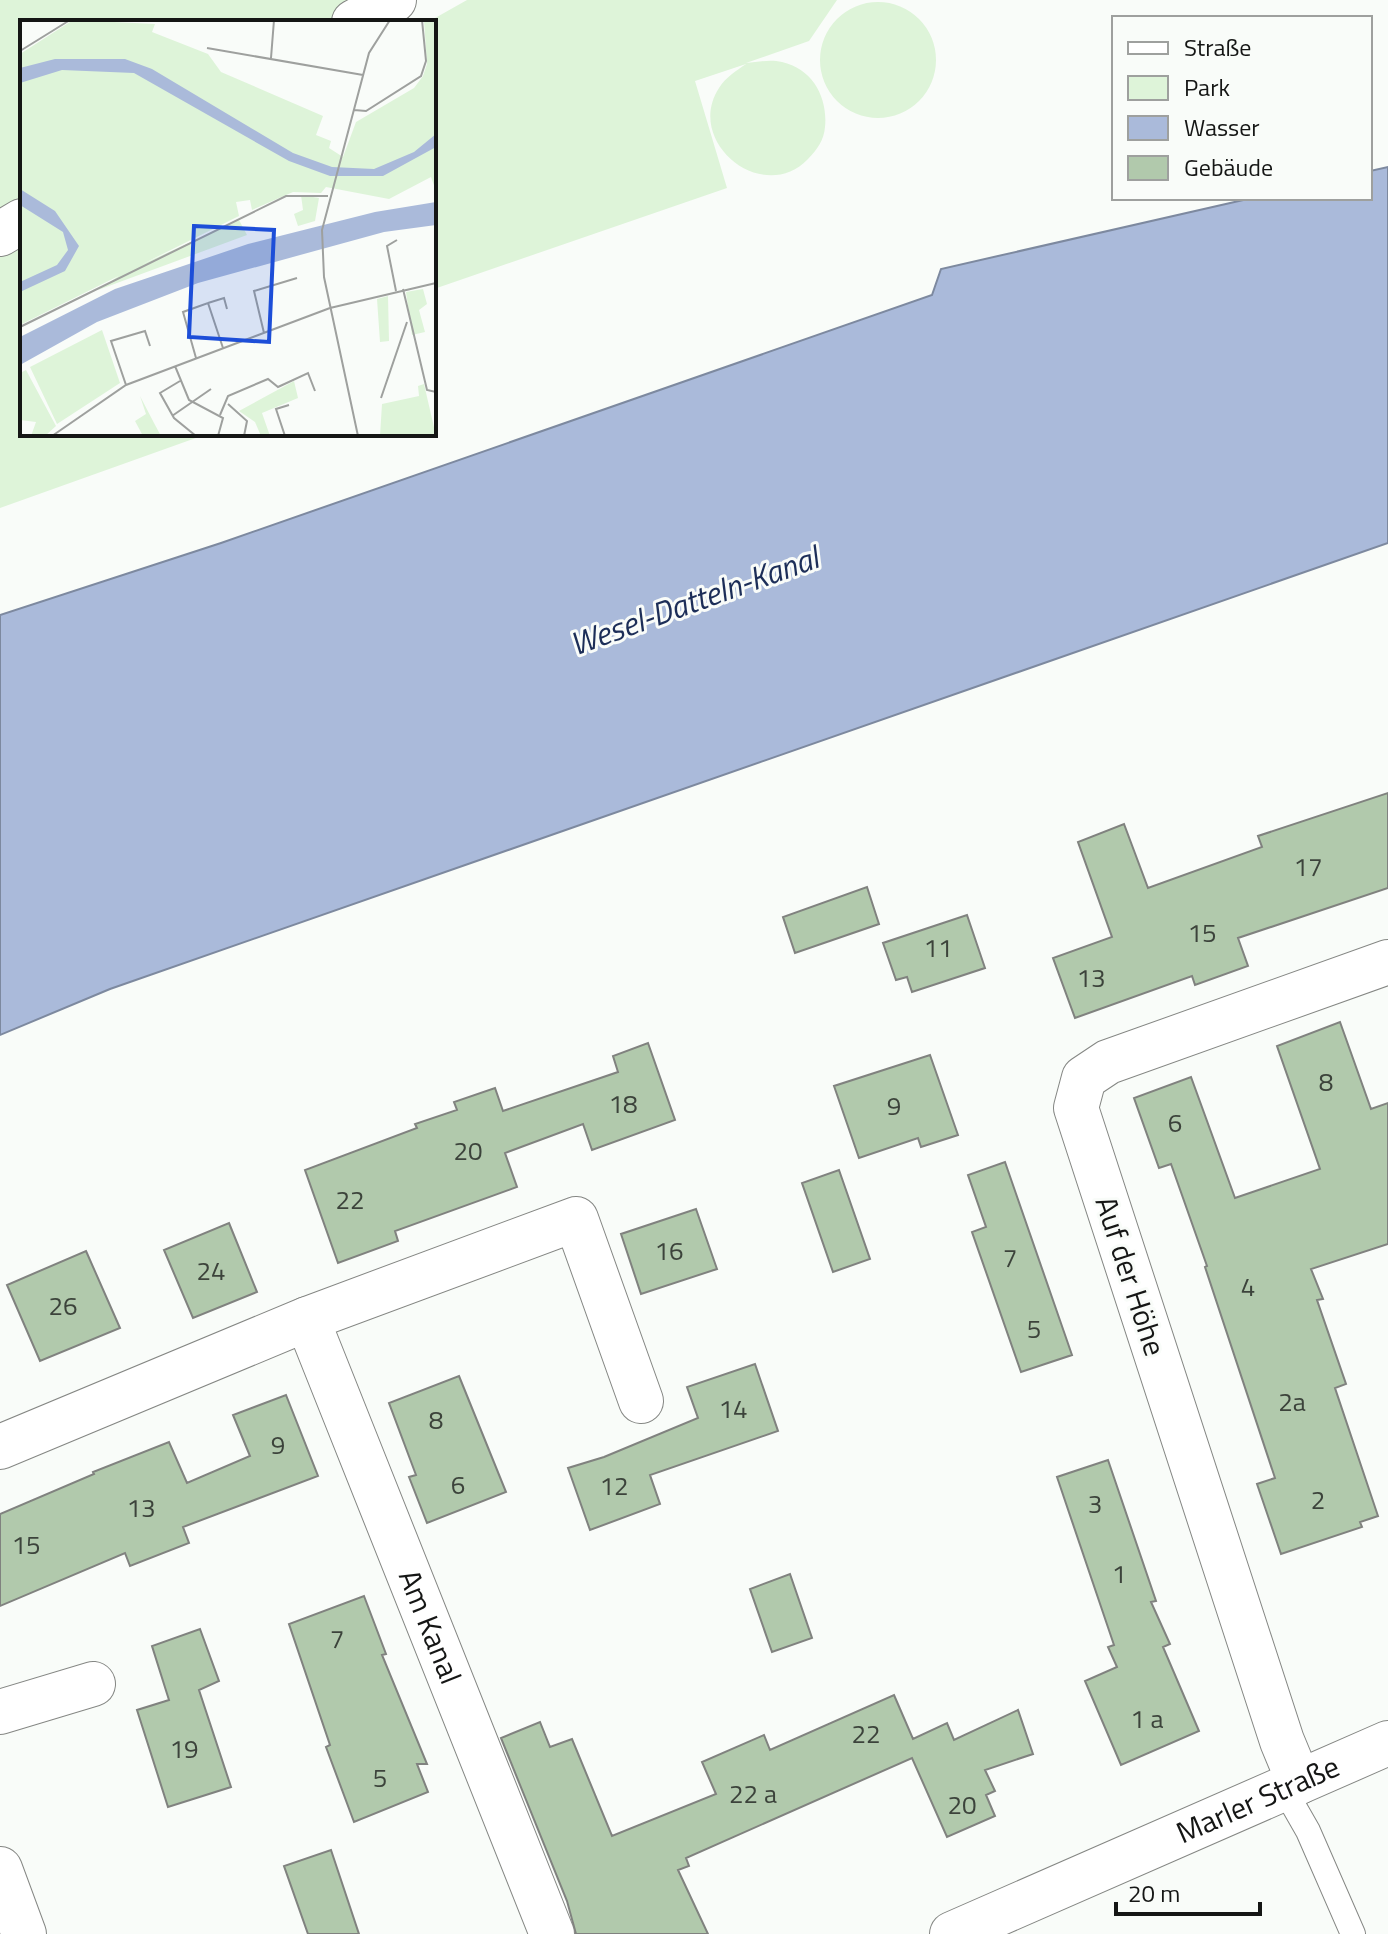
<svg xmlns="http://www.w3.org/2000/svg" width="1388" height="1934" font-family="'Titillium Web',sans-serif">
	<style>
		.green { fill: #def4d9 }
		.water { fill: #aabada; stroke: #7d899f; stroke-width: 2 }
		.building { fill: #b1c9ac; stroke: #80827f; stroke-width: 2 }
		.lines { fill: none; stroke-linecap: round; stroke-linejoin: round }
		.lane-casing { stroke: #858784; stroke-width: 26 }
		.street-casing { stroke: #858784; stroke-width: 46 }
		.secondary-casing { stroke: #858784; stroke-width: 46 }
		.lane { stroke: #fff; stroke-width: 24 }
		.street { stroke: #fff; stroke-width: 44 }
		.secondary { stroke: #fff; stroke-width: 44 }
		.labels { text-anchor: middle; stroke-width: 6; stroke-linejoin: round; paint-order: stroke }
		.number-label { font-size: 26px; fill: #3c433b }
		.street-label { font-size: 30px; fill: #151615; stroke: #f9fcf9 }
		.water-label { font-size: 32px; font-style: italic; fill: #1c2e58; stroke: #f9fcf9 }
		.inset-road { fill: none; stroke: #9ea09e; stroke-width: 2 }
		.view { fill: #1d4ed8; fill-opacity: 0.15; stroke: #1d4ed8; stroke-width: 4 }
		.inset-edge { fill: none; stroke: #151615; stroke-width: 4 }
	</style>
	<rect width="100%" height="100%" fill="#f9fcf9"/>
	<path class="green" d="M 0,0 L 366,0 L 327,22 L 22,22 L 22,200 L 0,213 Z
		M 467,0 L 837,0 L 809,41 L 746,63 C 758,62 770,59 782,62 C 813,69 828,98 825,127 C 824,140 817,150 808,159 C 763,206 684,142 719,88 C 726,77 736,71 746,64 L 695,81 L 727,188 L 434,289 L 434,22 L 428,22 Z
		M820 60a58 58 0 1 1 116 0a58 58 0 1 1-116 0Z
		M 22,236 L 22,434 L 207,434 L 0,508 L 0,249 Z"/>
	<path class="water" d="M 1388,167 L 1388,543 L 110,989 L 0,1035 L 0,615 L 221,543 L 932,295 L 941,269 L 1252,198 L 1370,198 L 1370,171 Z"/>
	<path class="building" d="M 1388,793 L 1388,888 L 1238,938 L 1248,966 L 1195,985 L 1192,976 L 1075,1018 L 1053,958 L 1112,937 L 1078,842 L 1124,824 L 1148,888 L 1262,847 L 1258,836 Z
		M 867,887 L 879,924 L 795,953 L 783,917 Z
		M 967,915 L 985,968 L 912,992 L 907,977 L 896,980 L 883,943 Z
		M 1340,1022 L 1371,1109 L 1388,1103 L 1388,1244 L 1311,1269 L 1323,1299 L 1317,1300 L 1346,1384 L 1335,1388 L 1378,1516 L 1360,1522 L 1362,1527 L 1281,1554 L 1257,1484 L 1275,1478 L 1205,1267 L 1207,1266 L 1171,1164 L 1159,1168 L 1134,1098 L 1191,1077 L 1235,1198 L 1320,1169 L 1277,1046 Z
		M 648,1043 L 675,1120 L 592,1150 L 583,1124 L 505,1153 L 517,1187 L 395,1231 L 398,1241 L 338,1263 L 305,1170 L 417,1128 L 415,1124 L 457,1110 L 454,1102 L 495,1088 L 503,1111 L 618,1072 L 613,1056 Z
		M 930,1055 L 958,1135 L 921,1147 L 918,1138 L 859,1158 L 834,1086 Z
		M 1005,1162 L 1072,1355 L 1021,1372 L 972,1232 L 986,1227 L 968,1175 Z
		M 839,1170 L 870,1259 L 833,1272 L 802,1183 Z
		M 696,1209 L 717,1269 L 641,1294 L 621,1234 Z
		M 229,1223 L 257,1292 L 193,1318 L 164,1250 Z
		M 86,1251 L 120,1328 L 40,1361 L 7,1285 Z
		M 755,1364 L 778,1431 L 650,1475 L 660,1504 L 590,1530 L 568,1468 L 604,1457 L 698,1418 L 687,1387 Z
		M 459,1376 L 506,1492 L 427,1523 L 409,1477 L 416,1475 L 389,1403 Z
		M 286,1395 L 318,1476 L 183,1527 L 189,1543 L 130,1566 L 125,1553 L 0,1606 L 0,1514 L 94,1474 L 93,1472 L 169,1442 L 187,1483 L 250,1456 L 233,1415 Z
		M 1108,1460 L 1156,1601 L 1151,1602 L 1170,1644 L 1163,1647 L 1199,1731 L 1121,1765 L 1085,1681 L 1117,1667 L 1108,1647 L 1114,1645 L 1057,1477 Z
		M 790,1574 L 812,1638 L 772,1652 L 750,1589 Z
		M 364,1596 L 386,1654 L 382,1655 L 427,1764 L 417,1764 L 428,1792 L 354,1822 L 326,1747 L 330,1745 L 289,1624 Z
		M 200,1629 L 219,1681 L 199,1690 L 231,1787 L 168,1807 L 137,1710 L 169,1700 L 152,1646 Z
		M 894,1695 L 913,1739 L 947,1723 L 954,1740 L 1018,1710 L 1033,1754 L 985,1770 L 995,1791 L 986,1795 L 995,1816 L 947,1837 L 912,1758 L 686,1858 L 689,1866 L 678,1870 L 708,1934 L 576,1934 L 567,1901 L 501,1738 L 540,1722 L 550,1747 L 572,1739 L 612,1836 L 716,1794 L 702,1762 L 764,1735 L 770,1750 Z
		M 331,1850 L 359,1934 L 308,1934 L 284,1866 Z"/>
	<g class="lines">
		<defs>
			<path id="lane" d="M 1284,1789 L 1308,1831 L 1353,1934"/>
			<g id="street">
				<path d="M 354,22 L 394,0"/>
				<path d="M 0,234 L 22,221"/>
				<path d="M 307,1319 L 576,1219 L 641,1401"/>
				<path id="s1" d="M 0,1447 L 307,1319 L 552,1934"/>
				<path d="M 0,1712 L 93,1684"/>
				<path d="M 1299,1782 L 1282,1741 L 1076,1108 L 1084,1078 L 1108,1062 L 1388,962"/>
				<path d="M 0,1869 L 24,1934"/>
			</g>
			<g id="secondary">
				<path id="s2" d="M 952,1934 L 1388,1743"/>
			</g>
		</defs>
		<use href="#lane" class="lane-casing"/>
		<use href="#street" class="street-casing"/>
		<use href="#secondary" class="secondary-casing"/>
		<use href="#lane" class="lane"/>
		<use href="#street" class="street"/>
		<use href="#secondary" class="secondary"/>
	</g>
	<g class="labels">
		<g class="number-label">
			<text x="1308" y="876">17</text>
			<text x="1202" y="942">15</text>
			<text x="938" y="957">11</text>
			<text x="1091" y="987">13</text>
			<text x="1326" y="1091">8</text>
			<text x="623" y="1113">18</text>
			<text x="894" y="1115">9</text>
			<text x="1175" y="1132">6</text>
			<text x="468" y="1160">20</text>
			<text x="350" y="1209">22</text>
			<text x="669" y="1260">16</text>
			<text x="1010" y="1267">7</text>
			<text x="211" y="1280">24</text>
			<text x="1248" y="1296">4</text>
			<text x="63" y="1315">26</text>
			<text x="1034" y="1338">5</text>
			<text x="1292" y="1411">2a</text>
			<text x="733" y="1418">14</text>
			<text x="436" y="1429">8</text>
			<text x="278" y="1454">9</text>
			<text x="458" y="1494">6</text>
			<text x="614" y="1495">12</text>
			<text x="1318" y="1509">2</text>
			<text x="1095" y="1513">3</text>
			<text x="141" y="1517">13</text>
			<text x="26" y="1554">15</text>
			<text x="1119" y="1583">1</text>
			<text x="337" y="1648">7</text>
			<text x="1147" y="1728">1 a</text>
			<text x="866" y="1743">22</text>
			<text x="184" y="1758">19</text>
			<text x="380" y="1787">5</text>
			<text x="753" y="1803">22 a</text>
			<text x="962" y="1814">20</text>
		</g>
		<g class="street-label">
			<text transform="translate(1130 1276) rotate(72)" y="10">Auf der Höhe</text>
			<text dy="10" stroke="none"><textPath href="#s1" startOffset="664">Am Kanal</textPath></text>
			<text dy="10" stroke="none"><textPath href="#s2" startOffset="334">Marler Straße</textPath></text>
		</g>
		<g class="water-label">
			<text transform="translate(694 601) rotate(-20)" y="11">Wesel-Datteln-Kanal</text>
		</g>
	</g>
	<g transform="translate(20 20)">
		<rect width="416" height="416" fill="#f9fcf9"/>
		<path d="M 53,0 L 135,4 L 132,12 L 188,34 L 201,52 L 303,96 L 296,115 L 311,121 L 309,128 L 323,137 L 336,102 L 394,68 L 403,56 L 407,44 L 404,0 L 416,0 L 416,171 L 411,157 L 369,179 L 306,167 L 301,173 L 273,172 L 232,190 L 230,180 L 216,182 L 219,196 L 0,305 L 0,34 ZM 281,175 L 299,178 L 295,201 L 278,206 L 274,194 L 283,190 ZM 219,200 L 227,215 L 78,270 L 103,253 ZM 403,269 L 407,284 L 399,290 L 405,312 L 392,315 L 386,272 ZM 368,276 L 369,321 L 360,322 L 357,279 ZM 82,310 L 100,363 L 37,404 L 10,347 ZM 6,350 L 36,406 L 25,416 L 11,416 L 16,402 L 0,400 L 0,353 ZM 274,361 L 278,378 L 242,393 L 250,416 L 241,416 L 235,402 L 219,391 ZM 404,364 L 416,416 L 360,416 L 362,384 L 399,376 L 398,366 ZM 120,376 L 134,403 L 141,416 L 123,416 L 115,401 L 126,394 Z" fill="#def4d9"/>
		<path d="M 35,39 L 105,39 L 132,49 L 273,133 L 312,147 L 354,149 L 394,132 L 416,114 L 416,127 L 363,156 L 310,156 L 269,141 L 114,53 L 42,50 L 0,63 L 0,48 ZM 0,169 L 35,191 L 59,226 L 45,251 L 0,272 L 0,262 L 37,245 L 48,230 L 43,212 L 0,185 ZM 416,182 L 416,205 L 364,212 L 178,263 L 77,302 L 0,345 L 0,317 L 95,269 L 228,224 L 355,192 Z" fill="#aabada"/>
		<path class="inset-road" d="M 320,0 L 353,0M 187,28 L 343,55M 0,31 L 50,0M 251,38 L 254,0M 334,90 L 346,91 L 401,56 L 406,41 L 402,0M 383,269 L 407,370 L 416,372M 376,271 L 367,226 L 377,220M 188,283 L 204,278 L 207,289M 310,288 L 416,263M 0,307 L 266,176 L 308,176M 244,313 L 234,271 L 277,258M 176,338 L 163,292 L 188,283 L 203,328M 155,346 L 169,380 L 203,398 L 198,416M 160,361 L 140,373 L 154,398 L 176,416M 106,365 L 91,321 L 125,311 L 130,326M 361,378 L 387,302M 208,384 L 227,401 L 224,416M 200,395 L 208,376 L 248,359 L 258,367 L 288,353 L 295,371M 152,396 L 191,369M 32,416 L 106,365 L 310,288M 265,416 L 256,389 L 269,385M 338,416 L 304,257 L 302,210 L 349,33 L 370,0"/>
		<path class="view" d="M 174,206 L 254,210 L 249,322 L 169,317 Z"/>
		<rect width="416" height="416" class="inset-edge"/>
	</g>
	<rect x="1112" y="16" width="260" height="184" fill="#f9fcf9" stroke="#9ea09e" stroke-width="2"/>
	<rect x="1128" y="42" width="40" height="12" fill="#ffffff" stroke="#9ea09e" stroke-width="2"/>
	<text x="1184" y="56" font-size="24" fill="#151615">Straße</text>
	<rect x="1128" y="76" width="40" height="24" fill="#def4d9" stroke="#9ea09e" stroke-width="2"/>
	<text x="1184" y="96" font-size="24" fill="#151615">Park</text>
	<rect x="1128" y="116" width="40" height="24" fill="#aabada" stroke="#9ea09e" stroke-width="2"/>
	<text x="1184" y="136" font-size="24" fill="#151615">Wasser</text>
	<rect x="1128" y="156" width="40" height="24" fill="#b1c9ac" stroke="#9ea09e" stroke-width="2"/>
	<text x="1184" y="176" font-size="24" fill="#151615">Gebäude</text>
	<path d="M1116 1902v12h144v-12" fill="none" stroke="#151615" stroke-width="4"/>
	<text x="1128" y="1902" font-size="24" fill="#151615" stroke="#f9fcf9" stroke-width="6" paint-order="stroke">20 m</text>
</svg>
